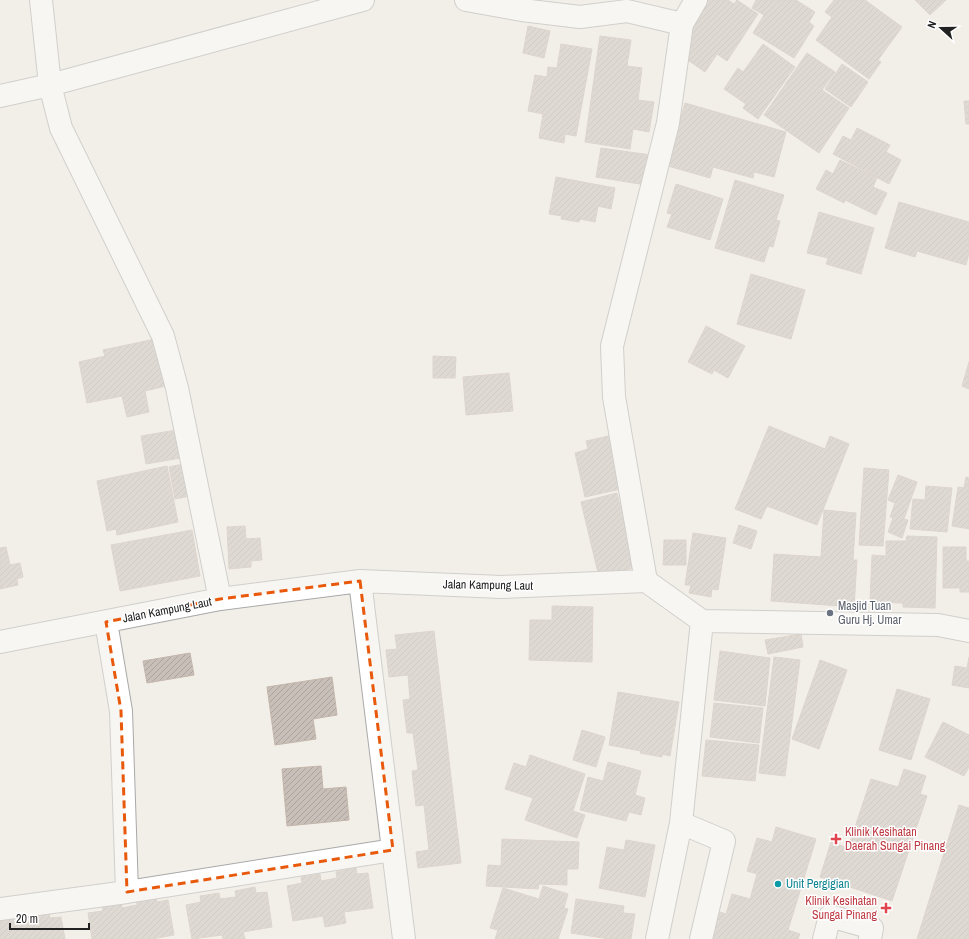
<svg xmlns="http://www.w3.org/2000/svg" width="969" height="939" font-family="'Archivo Narrow',sans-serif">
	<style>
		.building { fill: url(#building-hatch); stroke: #c4b6ab }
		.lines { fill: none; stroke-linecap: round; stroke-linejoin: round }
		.minor-casing { stroke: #a9a9a9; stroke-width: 24 }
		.minor { stroke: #fff; stroke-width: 22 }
		.marked { fill: none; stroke: #e8590c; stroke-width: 3; stroke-dasharray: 8 5; stroke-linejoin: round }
		.worship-dot { fill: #6b7280; stroke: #fff; stroke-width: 1.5 }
		.health-dot { fill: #e0444e; stroke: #fff; stroke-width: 1.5 }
		.culture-dot { fill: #0f9aa8; stroke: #fff; stroke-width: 1.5 }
		.labels { text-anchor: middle; stroke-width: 3; stroke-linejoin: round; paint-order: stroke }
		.street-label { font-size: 12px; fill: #222; stroke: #fff }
		.worship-label { font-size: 12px; fill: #5b616d; stroke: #fff; text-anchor: start }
		.health-label { font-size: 12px; fill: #be3a42; stroke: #fff; text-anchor: start }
		.culture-label { font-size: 12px; fill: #0d838f; stroke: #fff; text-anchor: start }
	</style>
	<defs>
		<pattern id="building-hatch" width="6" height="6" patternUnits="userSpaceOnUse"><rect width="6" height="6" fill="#c7bfb8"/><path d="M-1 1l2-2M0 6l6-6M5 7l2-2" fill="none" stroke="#aba49e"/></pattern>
	</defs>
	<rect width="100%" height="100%" fill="#f2efe9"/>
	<path class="building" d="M 708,0 L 728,0 L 734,4 L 737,0 L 758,14 L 727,61 L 717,54 L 705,72 L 682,56 L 693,40 L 684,34 Z
		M 756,0 L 796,0 L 815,12 L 809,22 L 814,26 L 794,58 L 753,33 L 764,15 L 752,8 Z
		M 834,0 L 865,0 L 902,27 L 878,60 L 881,62 L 869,79 L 816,40 L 832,17 L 825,12 Z
		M 915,0 L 946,0 L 930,15 Z
		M 528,26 L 550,31 L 544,58 L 523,53 Z
		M 600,36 L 631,40 L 627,66 L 642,68 L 638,100 L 654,102 L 649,132 L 633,129 L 630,149 L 585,142 Z
		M 561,44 L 592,49 L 576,136 L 565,134 L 564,143 L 539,138 L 543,114 L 528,111 L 535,75 L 547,77 L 548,67 L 557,68 Z
		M 763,44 L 795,67 L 758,119 L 743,108 L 746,104 L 724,89 L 738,68 L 743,72 Z
		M 807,53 L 835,72 L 822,90 L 849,108 L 819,153 L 764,115 Z
		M 842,64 L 868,82 L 851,107 L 825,89 Z
		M 964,101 L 969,101 L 969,124 L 966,124 Z
		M 685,103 L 786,132 L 774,177 L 754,172 L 753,178 L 713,167 L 710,178 L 668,166 Z
		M 857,128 L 890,145 L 886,152 L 901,160 L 889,184 L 833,154 L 843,136 L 851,140 Z
		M 601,148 L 651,155 L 646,185 L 596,177 Z
		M 840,160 L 877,178 L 873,187 L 887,193 L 876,215 L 845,200 L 844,203 L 816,189 L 826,170 L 833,174 Z
		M 556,177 L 615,188 L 611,209 L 598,206 L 595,222 L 580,219 L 579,222 L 561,219 L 562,216 L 549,214 Z
		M 735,180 L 784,195 L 776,220 L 780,221 L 773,247 L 769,246 L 764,262 L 715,248 Z
		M 676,184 L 723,199 L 710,240 L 667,227 L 672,214 L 667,213 Z
		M 899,202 L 969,222 L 969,253 L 966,265 L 917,251 L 915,257 L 885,248 Z
		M 819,212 L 874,228 L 861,274 L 826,264 L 828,258 L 807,253 Z
		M 751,274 L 805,290 L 791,339 L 737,324 Z
		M 706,326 L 745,346 L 728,378 L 714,370 L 712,374 L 688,362 Z
		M 160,338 L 170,385 L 145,391 L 149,412 L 127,417 L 122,396 L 87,403 L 79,362 L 105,356 L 103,350 Z
		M 433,356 L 456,357 L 455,378 L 433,378 Z
		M 969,362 L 969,389 L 962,386 Z
		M 509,373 L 513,411 L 466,415 L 463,377 Z
		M 769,426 L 825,449 L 830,436 L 849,444 L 817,525 L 767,506 L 761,519 L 735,509 Z
		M 176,430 L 181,458 L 146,464 L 141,436 Z
		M 613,435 L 625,488 L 585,497 L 575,453 L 588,449 L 586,441 Z
		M 183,464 L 190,496 L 175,499 L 169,467 Z
		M 167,466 L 178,522 L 117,535 L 116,529 L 107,531 L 97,481 Z
		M 864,468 L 889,470 L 883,546 L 859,545 Z
		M 898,475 L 917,482 L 904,519 L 908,520 L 902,538 L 888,532 L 893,518 L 890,517 L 895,503 L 888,500 Z
		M 966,477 L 969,478 L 969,529 L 952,526 L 958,487 L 964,488 Z
		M 926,486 L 952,488 L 947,532 L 910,529 L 913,499 L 925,500 Z
		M 617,493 L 636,567 L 599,577 L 581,502 Z
		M 824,510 L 856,513 L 853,560 L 857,560 L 854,607 L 771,601 L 774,554 L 821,557 Z
		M 739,525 L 757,531 L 751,549 L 733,543 Z
		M 245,526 L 246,539 L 260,538 L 262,560 L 251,561 L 251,567 L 229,569 L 227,527 Z
		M 192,530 L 200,576 L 120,591 L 111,545 Z
		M 693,533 L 726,538 L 718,590 L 712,589 L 711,597 L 689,593 L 691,585 L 685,585 Z
		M 907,536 L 937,537 L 935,608 L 903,607 L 903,603 L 870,602 L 872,555 L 886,556 L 886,541 L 906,541 Z
		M 664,540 L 686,540 L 686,565 L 663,565 Z
		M 6,547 L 10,565 L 20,563 L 23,577 L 17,579 L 18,585 L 0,589 L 0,548 Z
		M 943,547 L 966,547 L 966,561 L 969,561 L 969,592 L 960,592 L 960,588 L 943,588 Z
		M 552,606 L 593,607 L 592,662 L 529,660 L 530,620 L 552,620 Z
		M 434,631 L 461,863 L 418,868 L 416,852 L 429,850 L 424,805 L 416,806 L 412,771 L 418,770 L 413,733 L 407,733 L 403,700 L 410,699 L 408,675 L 389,677 L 386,650 L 397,649 L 395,635 Z
		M 801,634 L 803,647 L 768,654 L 765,640 Z
		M 720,651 L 770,658 L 765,706 L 714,700 Z
		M 190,653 L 194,675 L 147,683 L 143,661 Z
		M 774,657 L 800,660 L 785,776 L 759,773 Z
		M 969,657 L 969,688 L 952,685 L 955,666 L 967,668 Z
		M 820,660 L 847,670 L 819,749 L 792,739 Z
		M 332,677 L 337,715 L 313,719 L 316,739 L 275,745 L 267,687 Z
		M 897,689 L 930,699 L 911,760 L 879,750 Z
		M 618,692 L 679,702 L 670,756 L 662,754 L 662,757 L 640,753 L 641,751 L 609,745 Z
		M 714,703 L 763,708 L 759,743 L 710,737 Z
		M 943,722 L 969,735 L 969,767 L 964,776 L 925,757 Z
		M 582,730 L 605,737 L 596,767 L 573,760 Z
		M 706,740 L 759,745 L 755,781 L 702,776 Z
		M 530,755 L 585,774 L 573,811 L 585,815 L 577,838 L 525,820 L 533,798 L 505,789 L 514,763 L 526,767 Z
		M 608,762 L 641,771 L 635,795 L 645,798 L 641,815 L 629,812 L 626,821 L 580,810 L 588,777 L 603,781 Z
		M 321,766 L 323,789 L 346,787 L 349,820 L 287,826 L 282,769 Z
		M 904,769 L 926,776 L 920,794 L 927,796 L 892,901 L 820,877 L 831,842 L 848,848 L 871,779 L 898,787 Z
		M 959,805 L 969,808 L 969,939 L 917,939 Z
		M 776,827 L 816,839 L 788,930 L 800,934 L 798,939 L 711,939 L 720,912 L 726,914 L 732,894 L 750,899 L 757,874 L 747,871 L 757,838 L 772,842 Z
		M 502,839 L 579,842 L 578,869 L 567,869 L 567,885 L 539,884 L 538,889 L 486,886 L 488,865 L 501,866 Z
		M 626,840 L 655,845 L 645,897 L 599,888 L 607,847 L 624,850 Z
		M 356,868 L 357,874 L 368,873 L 373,908 L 344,912 L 346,923 L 325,927 L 323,916 L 293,921 L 287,886 L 302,883 L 301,877 L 320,874 L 321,881 L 337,878 L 336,872 Z
		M 543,886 L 568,894 L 564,908 L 568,909 L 558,939 L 555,938 L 554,939 L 495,939 L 498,930 L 490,928 L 503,888 L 539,899 Z
		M 255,887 L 256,893 L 267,892 L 272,927 L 243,932 L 245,939 L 223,939 L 222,935 L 192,939 L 186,905 L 201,902 L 200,896 L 219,893 L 220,899 L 236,897 L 235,891 Z
		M 156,896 L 157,902 L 168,900 L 174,935 L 152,939 L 92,939 L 88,913 L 103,911 L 102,905 L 121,902 L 122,908 L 137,905 L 136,899 Z
		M 576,899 L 624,906 L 623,913 L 635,914 L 631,939 L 609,939 L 571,933 Z
		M 49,912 L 50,918 L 61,917 L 65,939 L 0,939 L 0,921 L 13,918 L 14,924 L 30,922 L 29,916 Z"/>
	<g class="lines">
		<defs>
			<path id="minor" d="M 41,0 L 50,85 L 61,128 L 163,336 L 177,388 L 220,599
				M 466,0 L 522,10 L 580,17 L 627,11 L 682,24
				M 0,96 L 50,85 L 363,0
				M 360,581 L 404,939
				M 646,581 L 614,397 L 612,346 L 668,123 L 682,24 L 696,0
				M 106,622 L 121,711 L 127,892
				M 0,642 L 220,599 L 360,581 L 501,587 L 646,581 L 702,621 L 938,625 L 969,631
				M 681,823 L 724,841 L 701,939
				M 0,909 L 127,892 L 393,850
				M 657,939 L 681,823 L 702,621
				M 824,939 L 830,916 L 872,928 L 870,939"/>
		</defs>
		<use href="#minor" class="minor-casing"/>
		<use href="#minor" class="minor"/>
	</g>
	<path d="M0 0H969V939H0ZM 360,581 L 393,850 L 127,892 L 121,711 L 106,622 L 220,599 Z" fill="#f2efe9" fill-opacity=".55" fill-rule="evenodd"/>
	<path class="marked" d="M 360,581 L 393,850 L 127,892 L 121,711 L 106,622 L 220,599 Z"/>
	<circle class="worship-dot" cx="830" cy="613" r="4"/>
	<g class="health-dot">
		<path d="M834 833h4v4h4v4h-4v4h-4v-4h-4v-4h4z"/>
		<path d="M884 902h4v4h4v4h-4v4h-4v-4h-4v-4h4z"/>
	</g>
	<circle class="culture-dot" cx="778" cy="884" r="4"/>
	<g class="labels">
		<g class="street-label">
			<text transform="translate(488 585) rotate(1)" y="4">Jalan Kampung Laut</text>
			<text transform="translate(167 610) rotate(-11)" y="4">Jalan Kampung Laut</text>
		</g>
		<g class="worship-label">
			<text x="838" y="610">Masjid Tuan<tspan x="838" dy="14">Guru Hj. Umar</tspan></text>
		</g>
		<g class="health-label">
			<text x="845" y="836">Klinik Kesihatan<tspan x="845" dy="14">Daerah Sungai Pinang</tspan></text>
			<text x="877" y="905" text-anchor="end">Klinik Kesihatan<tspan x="877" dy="14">Sungai Pinang</tspan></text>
		</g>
		<g class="culture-label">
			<text x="786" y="888">Unit Pergigian</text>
		</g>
	</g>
	<g transform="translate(941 28) rotate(291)" stroke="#ffffff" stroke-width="3" paint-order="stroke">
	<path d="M0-3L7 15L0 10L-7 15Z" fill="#222222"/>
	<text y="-6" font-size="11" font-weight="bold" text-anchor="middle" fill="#222222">N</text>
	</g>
	<path d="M10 923v6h79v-6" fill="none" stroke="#222222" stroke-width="2"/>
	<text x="16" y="923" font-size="12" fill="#222222" stroke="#ffffff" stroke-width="3" paint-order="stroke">20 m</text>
</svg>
